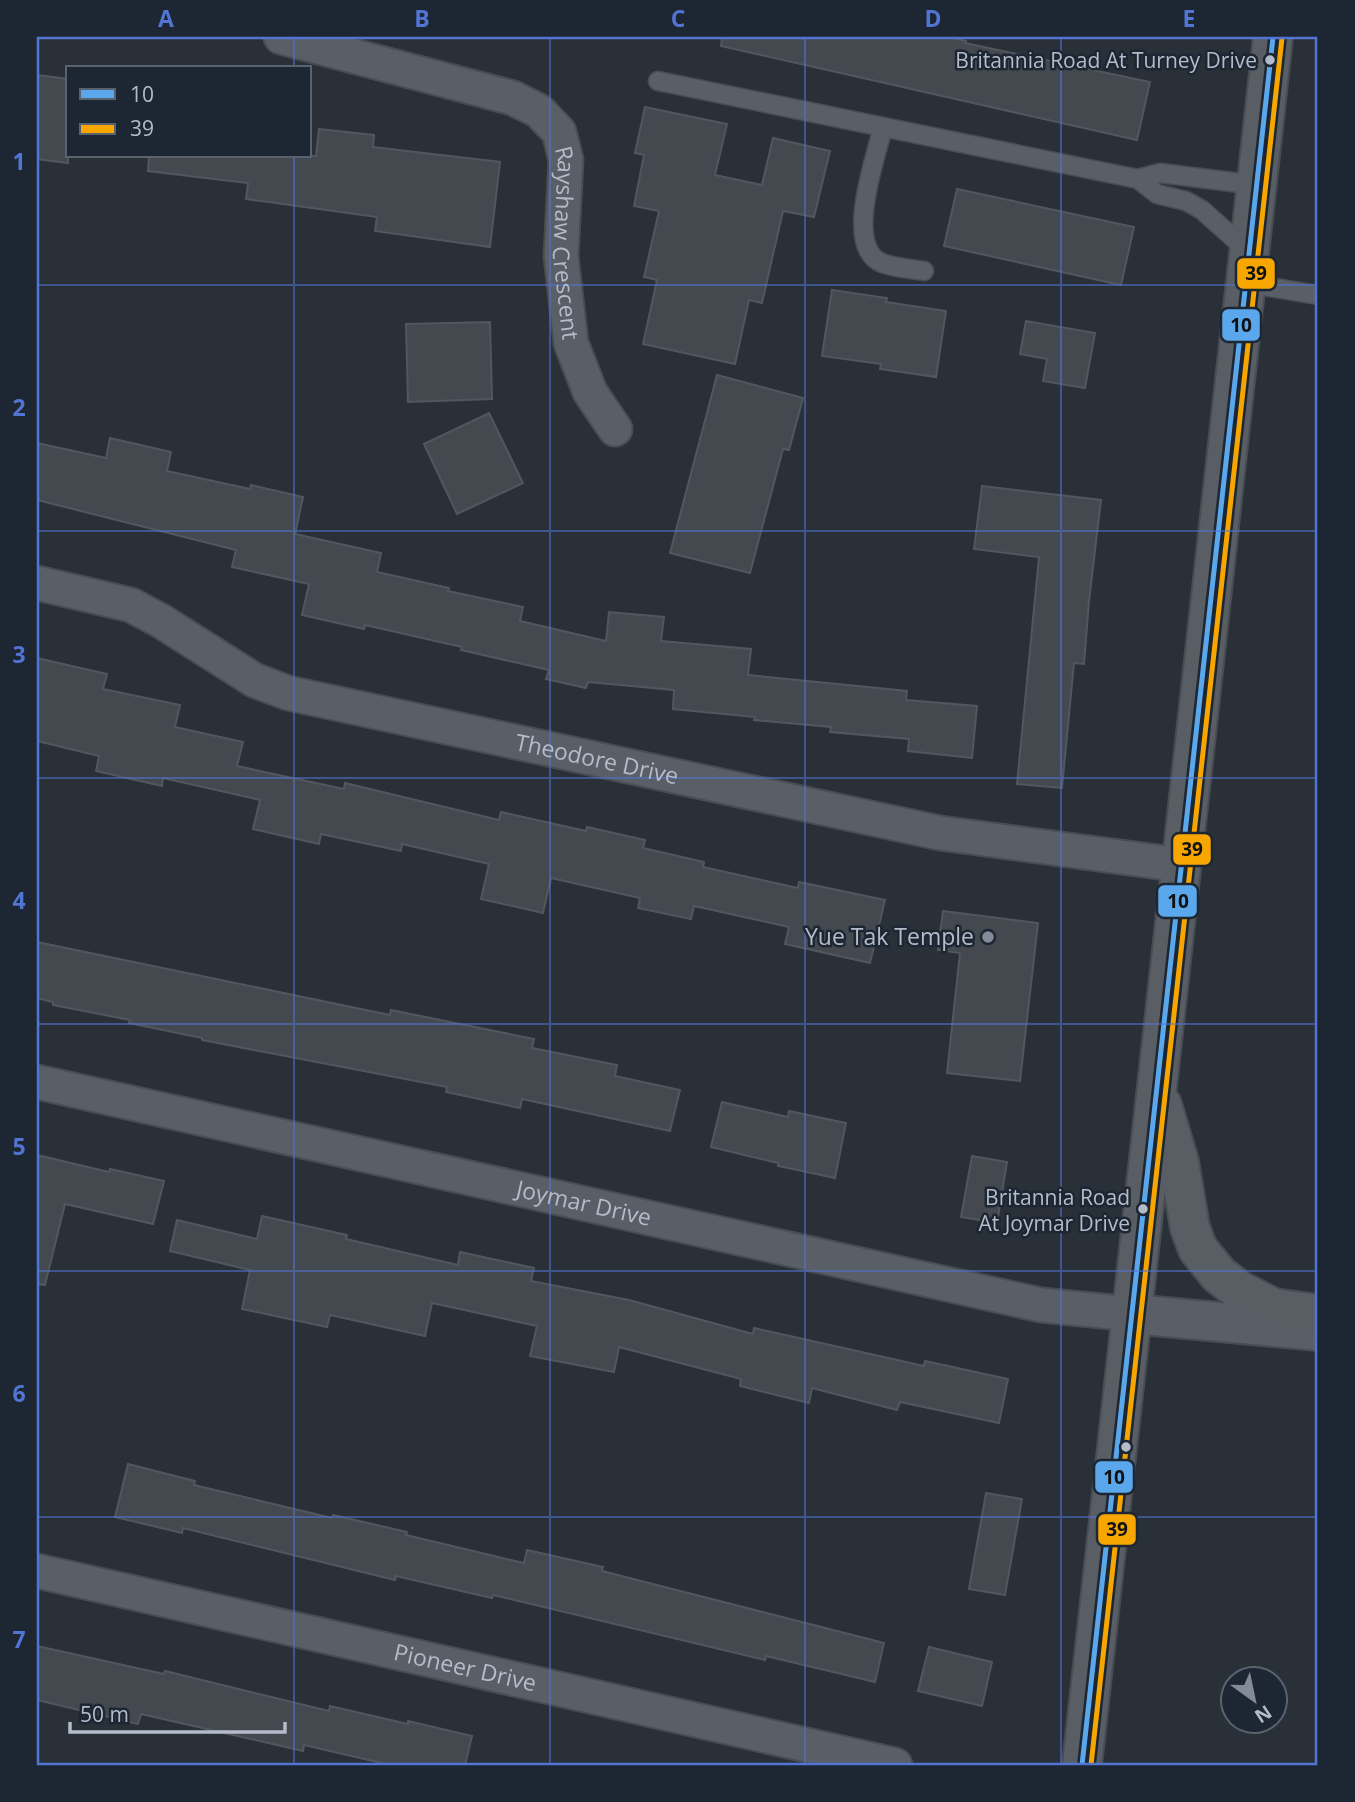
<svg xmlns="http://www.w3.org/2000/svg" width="1355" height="1802" font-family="'Open Sans',sans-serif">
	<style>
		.building { fill: #444950; stroke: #52575f; stroke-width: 2 }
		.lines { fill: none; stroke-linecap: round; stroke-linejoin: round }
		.service-casing { stroke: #484c53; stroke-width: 21 }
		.minor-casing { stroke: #484c53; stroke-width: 37 }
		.tertiary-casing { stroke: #484c53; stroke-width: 42 }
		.secondary-casing { stroke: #484c53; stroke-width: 42 }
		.service { stroke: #5a5e66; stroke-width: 18 }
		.minor { stroke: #5a5e66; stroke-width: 33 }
		.tertiary { stroke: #5a5e66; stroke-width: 38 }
		.secondary { stroke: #595d64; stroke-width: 38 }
		.bus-1-casing { stroke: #1d2633; stroke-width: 10 }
		.bus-2-casing { stroke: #1d2633; stroke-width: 10 }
		.bus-1 { stroke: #5aa8eb; stroke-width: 5 }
		.bus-2 { stroke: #f7a600; stroke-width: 5 }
		.grid { fill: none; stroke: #5274d3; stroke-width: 2; stroke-opacity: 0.55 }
		.bus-dot { fill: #b4bcc9; stroke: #1d2633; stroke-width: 2.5 }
		.poi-dot { fill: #848b96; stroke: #1d2633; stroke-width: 2.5 }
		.labels { text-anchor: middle; stroke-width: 5; stroke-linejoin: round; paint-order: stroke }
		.bus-label { font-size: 21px; fill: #b4bcc9; stroke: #1d2633; text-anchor: end }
		.street-label { font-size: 23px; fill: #b4bcc9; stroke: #1d2633 }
		.poi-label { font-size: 23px; fill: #b4bcc9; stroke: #1d2633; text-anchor: end }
		.line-badge { stroke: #1d2633; stroke-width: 2.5 }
		.pale-badge-label { font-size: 19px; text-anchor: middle; font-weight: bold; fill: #111 }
		.neatline { fill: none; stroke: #5274d3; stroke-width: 2.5 }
		.grid-label { font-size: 23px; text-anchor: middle; font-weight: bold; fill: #5274d3 }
	</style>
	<rect width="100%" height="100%" fill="#2a3038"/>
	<path class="building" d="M 722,37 L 948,37 L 966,41 L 965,43 L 1150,82 L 1137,140 L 721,46 Z
		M 37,75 L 68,79 L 68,163 L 37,159 Z
		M 645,107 L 727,124 L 715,175 L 762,185 L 773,138 L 830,151 L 814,217 L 783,211 L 762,303 L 749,300 L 735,364 L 643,344 L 657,280 L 644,277 L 659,211 L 634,206 L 644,155 L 635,153 Z
		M 319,129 L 374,135 L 373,147 L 500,162 L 490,247 L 375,231 L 377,217 L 246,199 L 248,183 L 148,171 L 149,156 L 316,156 Z
		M 957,189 L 1134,227 L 1121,285 L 944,246 Z
		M 832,290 L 887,298 L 886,302 L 946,311 L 936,377 L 880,369 L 881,364 L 822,356 Z
		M 1026,321 L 1095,333 L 1085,388 L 1043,381 L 1047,359 L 1020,354 Z
		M 490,322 L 492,399 L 408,402 L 406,324 Z
		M 717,375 L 803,398 L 789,450 L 783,449 L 750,573 L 670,553 Z
		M 489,413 L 523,483 L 457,514 L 424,444 Z
		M 110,438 L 171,452 L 167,471 L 250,489 L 251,485 L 303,497 L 295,534 L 381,553 L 377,572 L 449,588 L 448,591 L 523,607 L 520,621 L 606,641 L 609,612 L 664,617 L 661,641 L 751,649 L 748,675 L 907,691 L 906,700 L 977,706 L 972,758 L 908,751 L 909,739 L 830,732 L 831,727 L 754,720 L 755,717 L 673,709 L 674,690 L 588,682 L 586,688 L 546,679 L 549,670 L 461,650 L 462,647 L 365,625 L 364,629 L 302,615 L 309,584 L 232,567 L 236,550 L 37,500 L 37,443 L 106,458 Z
		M 982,486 L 1101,500 L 1089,601 L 1084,664 L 1074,663 L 1062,788 L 1017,784 L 1039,557 L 974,549 Z
		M 37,658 L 107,674 L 103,689 L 180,705 L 175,727 L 243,742 L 237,766 L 344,789 L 345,783 L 499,820 L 501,812 L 586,831 L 587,827 L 645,840 L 643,848 L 704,862 L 703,867 L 798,888 L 799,882 L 885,900 L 870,963 L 785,944 L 789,927 L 694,906 L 691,919 L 638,908 L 640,898 L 551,878 L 543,913 L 481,899 L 489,864 L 402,844 L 401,851 L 321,834 L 319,844 L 253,829 L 260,800 L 163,778 L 162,786 L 96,771 L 99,756 L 37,741 Z
		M 943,911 L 1038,923 L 1020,1081 L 947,1073 L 960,953 L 938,950 Z
		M 37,942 L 390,1015 L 391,1010 L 534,1039 L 532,1048 L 617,1065 L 615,1076 L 680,1090 L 670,1131 L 522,1099 L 520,1108 L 446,1092 L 447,1087 L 202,1040 L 202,1038 L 129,1023 L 130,1020 L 53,1005 L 53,1002 L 37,998 Z
		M 722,1102 L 788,1117 L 789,1111 L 846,1123 L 835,1178 L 778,1166 L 778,1163 L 711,1147 Z
		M 37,1155 L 109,1172 L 110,1169 L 164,1181 L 153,1224 L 65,1204 L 45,1285 L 37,1284 Z
		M 972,1156 L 1007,1162 L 997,1223 L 961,1217 Z
		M 262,1216 L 347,1235 L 346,1239 L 458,1265 L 460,1252 L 534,1268 L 531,1281 L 629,1300 L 753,1334 L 754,1328 L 924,1366 L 925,1361 L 1008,1379 L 999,1423 L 900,1402 L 897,1410 L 812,1388 L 809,1403 L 740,1386 L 741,1379 L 619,1347 L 614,1372 L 530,1356 L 537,1326 L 432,1303 L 425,1336 L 330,1315 L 327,1327 L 242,1309 L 250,1270 L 170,1251 L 177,1220 L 257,1239 Z
		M 128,1464 L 195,1481 L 194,1485 L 332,1518 L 333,1515 L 407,1532 L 406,1535 L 524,1563 L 527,1550 L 603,1567 L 602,1571 L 884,1643 L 875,1682 L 766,1656 L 765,1660 L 493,1595 L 492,1598 L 396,1576 L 395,1580 L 183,1528 L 182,1533 L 115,1517 Z
		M 986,1493 L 1022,1499 L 1005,1595 L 969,1589 Z
		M 37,1646 L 164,1674 L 165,1671 L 329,1711 L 330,1706 L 408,1724 L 408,1721 L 472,1736 L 465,1765 L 390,1765 L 304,1745 L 303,1751 L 141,1714 L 138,1724 L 37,1700 Z
		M 929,1647 L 992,1662 L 982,1706 L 918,1691 Z"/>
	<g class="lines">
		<defs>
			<path id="service" d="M 658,81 L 1138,179 L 1160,173 L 1256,185
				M 883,127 C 876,157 843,247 882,263 C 895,268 911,269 924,271
				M 1138,179 L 1157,194 L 1186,201 L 1202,210 L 1247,250
				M 1245,283 L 1318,295"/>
			<g id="minor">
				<path id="s1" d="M 281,37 L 513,98 L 539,111 L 559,132 L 566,160 L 561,256 L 571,343 L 590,392 L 615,429"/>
				<path id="s2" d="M 37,583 L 131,605 L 161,621 L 254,680 L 288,693 L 940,833 L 1181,865"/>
				<path id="s3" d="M 37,1082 L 1041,1305 L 1132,1314"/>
				<path id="s4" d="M 37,1571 L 895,1765"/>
			</g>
			<path id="tertiary" d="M 1132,1314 L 1318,1331"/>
			<path id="secondary" d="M 1162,1105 L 1179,1162 L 1190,1228 L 1198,1249 L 1219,1275 L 1240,1291 L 1273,1308 L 1318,1314
				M 1082,1765 L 1273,37"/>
		</defs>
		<use href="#service" class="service-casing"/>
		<use href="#minor" class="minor-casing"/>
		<use href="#tertiary" class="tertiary-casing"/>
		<use href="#secondary" class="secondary-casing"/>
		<use href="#service" class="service"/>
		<use href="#minor" class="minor"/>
		<use href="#tertiary" class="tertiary"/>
		<use href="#secondary" class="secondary"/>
		<defs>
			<path id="bus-1" d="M 1082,1765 L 1273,37"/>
			<path id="bus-2" d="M 1091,1765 L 1282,38"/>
		</defs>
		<use href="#bus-1" class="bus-1-casing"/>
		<use href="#bus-2" class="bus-2-casing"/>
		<use href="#bus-1" class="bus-1"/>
		<use href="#bus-2" class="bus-2"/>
	</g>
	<path class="grid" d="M 294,37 L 294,68M 550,37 L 550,1765M 805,37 L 805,1765M 1061,37 L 1061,1765M 294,156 L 294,1765M 37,285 L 1318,285M 37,531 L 1318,531M 37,778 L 1318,778M 37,1024 L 1318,1024M 37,1271 L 1318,1271M 37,1517 L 1318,1517"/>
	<g class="bus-dot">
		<circle cx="1270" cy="60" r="6"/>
		<circle cx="1143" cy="1209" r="6"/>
		<circle cx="1126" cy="1447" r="6"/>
	</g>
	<circle class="poi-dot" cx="988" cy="937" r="7"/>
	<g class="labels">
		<g class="bus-label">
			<text x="1257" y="68">Britannia Road At Turney Drive</text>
			<text x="1130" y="1205">Britannia Road<tspan x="1130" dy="26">At Joymar Drive</tspan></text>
		</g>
		<g class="street-label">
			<text dy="8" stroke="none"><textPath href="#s1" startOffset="410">Rayshaw Crescent</textPath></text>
			<text dy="8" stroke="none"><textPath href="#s2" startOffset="593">Theodore Drive</textPath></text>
			<text dy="8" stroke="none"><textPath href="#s3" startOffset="560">Joymar Drive</textPath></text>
			<text dy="8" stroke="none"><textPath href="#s4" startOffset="439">Pioneer Drive</textPath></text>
		</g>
		<g class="poi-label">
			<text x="974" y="945">Yue Tak Temple</text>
		</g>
	</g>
	<g class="line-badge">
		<rect x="1236" y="257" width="40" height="33" rx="7" fill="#f7a600"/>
		<rect x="1221" y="308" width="40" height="34" rx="7" fill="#5aa8eb"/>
		<rect x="1172" y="833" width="40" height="33" rx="7" fill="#f7a600"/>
		<rect x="1157" y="884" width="41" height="34" rx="7" fill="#5aa8eb"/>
		<rect x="1094" y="1460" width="40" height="34" rx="7" fill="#5aa8eb"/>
		<rect x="1097" y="1513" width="40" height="33" rx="7" fill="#f7a600"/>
	</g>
	<g class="pale-badge-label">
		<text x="1256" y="280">39</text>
		<text x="1241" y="332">10</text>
		<text x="1192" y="856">39</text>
		<text x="1178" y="908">10</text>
		<text x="1114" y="1484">10</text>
		<text x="1117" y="1536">39</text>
	</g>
	<rect width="1355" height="1802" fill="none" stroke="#1d2633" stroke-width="77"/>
	<rect x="66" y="66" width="245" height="91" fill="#1d2633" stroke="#59626f" stroke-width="2"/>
	<rect x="80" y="89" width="35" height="10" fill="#5aa8eb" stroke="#59626f" stroke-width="2"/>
	<text x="130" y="102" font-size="21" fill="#b4bcc9">10</text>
	<rect x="80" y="124" width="35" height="10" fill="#f7a600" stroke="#59626f" stroke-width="2"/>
	<text x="130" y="136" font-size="21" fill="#b4bcc9">39</text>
	<g transform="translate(1254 1700) rotate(147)"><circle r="33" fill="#1d2633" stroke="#59626f" stroke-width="2"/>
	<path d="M0-5L12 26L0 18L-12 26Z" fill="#848b96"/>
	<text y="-10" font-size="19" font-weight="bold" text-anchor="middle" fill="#b4bcc9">N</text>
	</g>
	<path d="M70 1722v10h215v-10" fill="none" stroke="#b4bcc9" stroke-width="3.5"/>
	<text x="80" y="1722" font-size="21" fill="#b4bcc9" stroke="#1d2633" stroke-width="5" paint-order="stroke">50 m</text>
	<rect x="38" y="38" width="1278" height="1726" class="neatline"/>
	<g class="grid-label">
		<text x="166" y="27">A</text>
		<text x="422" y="27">B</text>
		<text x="678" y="27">C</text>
		<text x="933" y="27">D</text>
		<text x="1189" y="27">E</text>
		<text x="19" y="170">1</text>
		<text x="19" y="416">2</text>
		<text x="19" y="663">3</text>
		<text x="19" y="909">4</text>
		<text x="19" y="1155">5</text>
		<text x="19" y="1402">6</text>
		<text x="19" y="1648">7</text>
	</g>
</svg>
